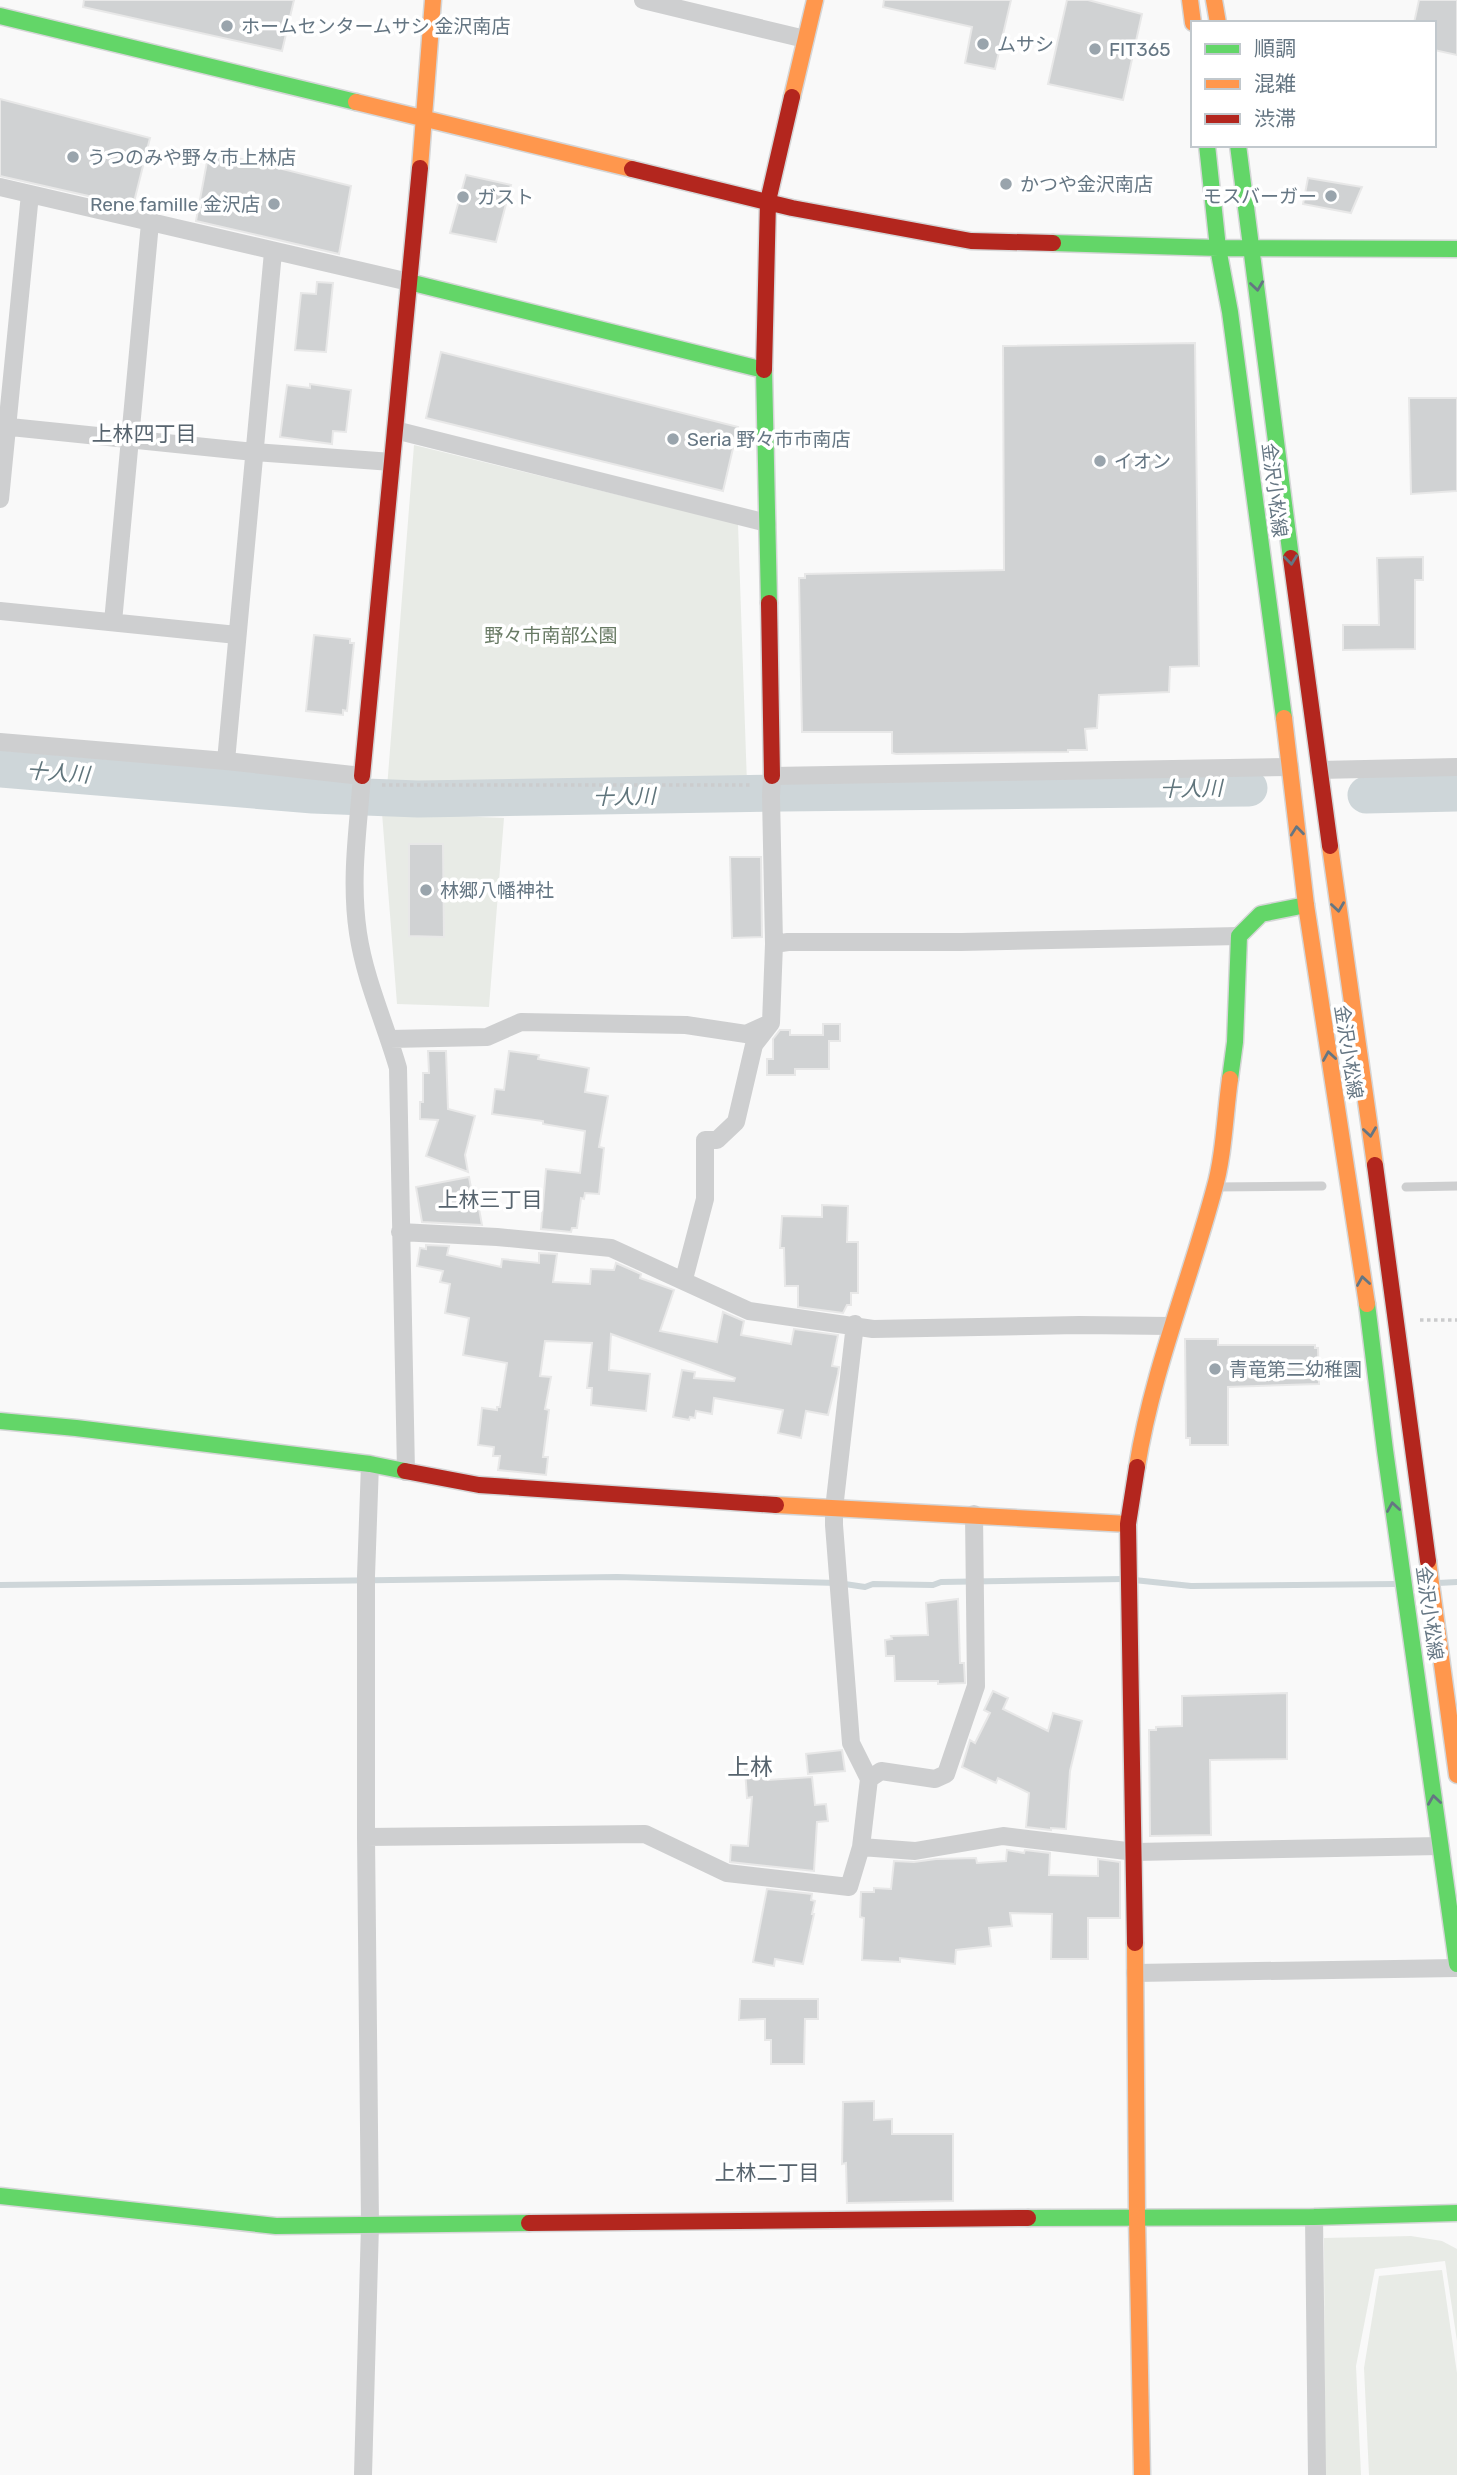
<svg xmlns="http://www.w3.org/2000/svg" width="1457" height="2475" font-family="Rubik,'Noto Sans JP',sans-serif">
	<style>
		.green { fill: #e8ebe6 }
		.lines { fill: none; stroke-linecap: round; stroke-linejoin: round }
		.stream { stroke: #ced6d9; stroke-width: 6 }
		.river { stroke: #ced6d9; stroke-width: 37 }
		.building { fill: #d0d2d3; stroke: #e8e8e8; stroke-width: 2 }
		.fast-casing { stroke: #d5d6d7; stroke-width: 19 }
		.slow-casing { stroke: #d5d6d7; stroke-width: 19 }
		.jam-casing { stroke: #d5d6d7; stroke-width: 19 }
		.path { stroke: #cbcccd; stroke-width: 3.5; stroke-dasharray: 3.5 3.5; stroke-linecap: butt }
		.lane { stroke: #cecfd0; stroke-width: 9 }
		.street { stroke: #cecfd0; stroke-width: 18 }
		.fast { stroke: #63d668; stroke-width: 16 }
		.slow { stroke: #ff974d; stroke-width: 16 }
		.jam { stroke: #b3261e; stroke-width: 16 }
		.oneway { stroke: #657683 }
		.poi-dot { fill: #99a4ac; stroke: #fff; stroke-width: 2.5 }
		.labels { text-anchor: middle; stroke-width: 7; stroke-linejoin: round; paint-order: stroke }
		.poi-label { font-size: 19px; fill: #657683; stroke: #fff; text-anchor: start }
		.street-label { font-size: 19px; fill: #657683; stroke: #fff }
		.park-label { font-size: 19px; fill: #687a64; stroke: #fff }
		.neighbourhood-label { font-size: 21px; fill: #57646e; stroke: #fff }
		.water-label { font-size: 21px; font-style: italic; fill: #60757c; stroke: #fff }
		.quarter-label { font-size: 23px; fill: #57646e; stroke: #fff }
	</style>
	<rect width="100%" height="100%" fill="#f9f9f9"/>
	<path class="green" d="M 414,445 L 738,524 L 747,784 L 387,788 Z
		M 382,813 L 504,818 L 489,1007 L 397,1004 Z
		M 1411,2236 L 1442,2241 L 1457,2249 L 1457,2341 L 1445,2261 L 1375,2269 L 1356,2366 L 1361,2475 L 1325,2475 L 1324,2238 Z
		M 1442,2270 L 1457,2373 L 1457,2475 L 1369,2475 L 1364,2368 L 1379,2276 Z"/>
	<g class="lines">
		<path class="stream" d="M 1134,1580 L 1191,1586 L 1396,1584
			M 1438,1583 L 1457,1582
			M 0,1585 L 617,1577 L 838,1583 L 865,1587 L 873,1584 L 933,1585 L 941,1582 L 1123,1579"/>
		<path class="river" d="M 0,769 L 313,795 L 418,799 L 783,793 L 1249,788
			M 1366,795 L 1457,793"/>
	</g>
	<path class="building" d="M 84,0 L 294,0 L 282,51 L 83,7 Z
		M 884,0 L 1011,0 L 995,69 L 965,63 L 972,27 L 883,7 Z
		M 1067,0 L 1088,0 L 1142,14 L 1123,100 L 1048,84 Z
		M 1419,0 L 1457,0 L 1457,55 L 1434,50 L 1434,23 L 1414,23 Z
		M 0,99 L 150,138 L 133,206 L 0,176 Z
		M 209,151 L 351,186 L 339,254 L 196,221 Z
		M 466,175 L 511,185 L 496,242 L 450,233 Z
		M 1308,178 L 1362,187 L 1351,213 L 1303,204 Z
		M 317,282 L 333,283 L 326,352 L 295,350 L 301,293 L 316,294 Z
		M 1195,343 L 1199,666 L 1170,667 L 1169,692 L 1099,695 L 1097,728 L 1085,729 L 1087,750 L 1068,750 L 1068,752 L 896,754 L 892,753 L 892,732 L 802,732 L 799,578 L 805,578 L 805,574 L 1004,570 L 1003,346 Z
		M 441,352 L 738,427 L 723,491 L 426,418 Z
		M 310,384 L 351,390 L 346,432 L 333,431 L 332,444 L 280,437 L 287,385 L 310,388 Z
		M 1409,398 L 1457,398 L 1457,491 L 1411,494 Z
		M 1423,557 L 1423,580 L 1415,580 L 1415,649 L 1343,650 L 1343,625 L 1379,625 L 1377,558 Z
		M 314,635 L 350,639 L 350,643 L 354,643 L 347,711 L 343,710 L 343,715 L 306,711 Z
		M 409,844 L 443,844 L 444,937 L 409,936 Z
		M 730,857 L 761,857 L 762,937 L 732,938 Z
		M 823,1024 L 840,1024 L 840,1041 L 829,1041 L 829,1069 L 795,1069 L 795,1075 L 767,1075 L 767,1059 L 773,1059 L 773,1039 L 780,1030 L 790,1030 L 790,1035 L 823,1035 Z
		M 428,1051 L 446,1051 L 448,1109 L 475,1116 L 465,1155 L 468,1172 L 426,1156 L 438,1120 L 420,1119 L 420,1102 L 423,1102 L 423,1073 L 429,1073 Z
		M 509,1051 L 539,1055 L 538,1059 L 589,1068 L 585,1092 L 608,1096 L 599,1147 L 604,1148 L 599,1194 L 585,1193 L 584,1199 L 581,1198 L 577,1228 L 572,1228 L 571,1232 L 541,1229 L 546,1169 L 580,1173 L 585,1131 L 543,1124 L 543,1121 L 492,1114 L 495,1089 L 504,1090 Z
		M 469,1177 L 471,1188 L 475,1187 L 482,1225 L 422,1222 L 416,1187 Z
		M 822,1205 L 848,1206 L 847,1242 L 858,1242 L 858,1293 L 851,1293 L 851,1305 L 847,1305 L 843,1313 L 798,1307 L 798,1286 L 785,1286 L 784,1248 L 780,1248 L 782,1216 L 822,1217 Z
		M 426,1245 L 449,1246 L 447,1255 L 501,1267 L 502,1259 L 539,1263 L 539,1253 L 557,1254 L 553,1282 L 590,1284 L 591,1269 L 614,1270 L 616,1263 L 641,1274 L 640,1278 L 674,1290 L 660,1331 L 717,1342 L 723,1312 L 744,1321 L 741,1335 L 791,1344 L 794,1329 L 838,1335 L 832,1366 L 839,1367 L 838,1374 L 828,1415 L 806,1411 L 801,1438 L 778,1433 L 783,1410 L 714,1398 L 712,1414 L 696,1411 L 695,1418 L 690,1417 L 689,1420 L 673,1417 L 682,1370 L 695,1372 L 694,1378 L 734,1381 L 735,1378 L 611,1334 L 609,1370 L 650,1374 L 646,1411 L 591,1405 L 592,1388 L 587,1388 L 592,1343 L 545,1341 L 540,1376 L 551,1377 L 545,1409 L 549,1410 L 543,1457 L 548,1457 L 546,1475 L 498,1470 L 500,1456 L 493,1456 L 494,1447 L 478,1445 L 482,1408 L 497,1410 L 497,1407 L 500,1407 L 507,1363 L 463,1355 L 469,1318 L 445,1313 L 450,1284 L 440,1282 L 443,1271 L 417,1266 L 420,1248 L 426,1249 Z
		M 1185,1339 L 1218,1339 L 1218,1345 L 1315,1345 L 1315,1348 L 1318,1348 L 1319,1384 L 1228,1387 L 1228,1445 L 1190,1445 L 1190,1438 L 1186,1438 Z
		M 958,1599 L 960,1663 L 964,1663 L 965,1683 L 938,1684 L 938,1681 L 895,1681 L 894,1656 L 886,1656 L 885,1640 L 892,1639 L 891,1636 L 928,1635 L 926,1603 Z
		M 993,1691 L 1008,1698 L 1003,1709 L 1048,1731 L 1053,1713 L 1082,1721 L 1070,1771 L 1066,1829 L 1051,1828 L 1051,1830 L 1026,1827 L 1029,1793 L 998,1778 L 996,1783 L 962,1767 L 970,1740 L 975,1743 L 990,1713 L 984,1710 Z
		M 1287,1693 L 1287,1759 L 1210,1760 L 1211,1835 L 1150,1836 L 1149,1730 L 1156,1730 L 1156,1727 L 1182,1726 L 1182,1696 Z
		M 842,1750 L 845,1771 L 808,1774 L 806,1754 Z
		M 767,1767 L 768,1780 L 812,1777 L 815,1805 L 826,1804 L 828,1821 L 817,1822 L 814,1871 L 730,1862 L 731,1845 L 748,1846 L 752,1797 L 747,1798 L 745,1769 Z
		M 1007,1850 L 1024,1853 L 1025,1850 L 1050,1853 L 1049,1875 L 1098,1876 L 1098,1859 L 1120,1862 L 1120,1918 L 1088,1918 L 1088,1959 L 1051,1959 L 1052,1914 L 1010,1913 L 1012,1926 L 989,1928 L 991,1946 L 956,1950 L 955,1964 L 900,1958 L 900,1962 L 862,1960 L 864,1918 L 860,1917 L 861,1892 L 874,1892 L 874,1888 L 891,1889 L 894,1861 L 914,1862 L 936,1859 L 976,1858 L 977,1863 L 1006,1861 Z
		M 767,1889 L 812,1894 L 811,1900 L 815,1901 L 812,1914 L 814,1914 L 803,1964 L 775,1959 L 774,1966 L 753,1962 Z
		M 740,1999 L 818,1999 L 818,2019 L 805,2019 L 804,2064 L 771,2064 L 771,2040 L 765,2040 L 765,2019 L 739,2020 Z
		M 874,2101 L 874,2120 L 892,2119 L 892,2134 L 953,2134 L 953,2201 L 847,2203 L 846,2163 L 842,2164 L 843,2102 Z"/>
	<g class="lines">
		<defs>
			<path id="fast" d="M 0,16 L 356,102
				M 1207,145 L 1218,248 L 1230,312 L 1284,718
				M 1238,145 L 1291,558
				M 1053,243 L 1218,248 L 1457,249
				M 409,282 L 764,370 L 769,603
				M 1230,1079 L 1235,1042 L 1239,936 L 1261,914 L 1306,905
				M 1367,1304 L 1385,1450 L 1457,1964
				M 0,1421 L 76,1428 L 370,1464 L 405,1471
				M 0,2196 L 276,2226 L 529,2223
				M 1028,2218 L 1314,2217 L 1457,2213"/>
			<path id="slow" d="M 1190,0 L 1193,23
				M 1214,0 L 1218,23
				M 792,97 L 815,0
				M 356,102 L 632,169
				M 420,168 L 433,0
				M 1284,718 L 1306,905 L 1367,1304
				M 1330,846 L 1375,1165
				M 1137,1467 C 1152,1372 1189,1283 1214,1190 C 1224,1156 1225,1114 1230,1079
				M 776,1505 L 1128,1524
				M 1428,1561 L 1457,1775
				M 1135,1943 L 1137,2217 L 1142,2475"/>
			<path id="jam" d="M 632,169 L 792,208 L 971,241 L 1053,243
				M 764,370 L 768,201 L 792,97
				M 1291,558 L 1330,846
				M 769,603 L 772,776
				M 362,776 L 420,168
				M 1375,1165 L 1428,1561
				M 405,1471 L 479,1485 L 776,1505
				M 1135,1943 L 1128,1524 L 1137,1467
				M 529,2223 L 1028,2218"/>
		</defs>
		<use href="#fast" class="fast-casing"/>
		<use href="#slow" class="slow-casing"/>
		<use href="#jam" class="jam-casing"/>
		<path class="path" d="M 382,785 L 752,785
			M 1420,1320 L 1457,1320"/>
		<path class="lane" d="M 1215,1187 L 1322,1186
			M 1406,1187 L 1457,1186"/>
		<path class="street" d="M 643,0 L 805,39
			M 0,187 L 409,282
			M 0,426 L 254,452 L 392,462
			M 395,430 L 767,523
			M 0,499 L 30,194
			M 0,611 L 237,635
			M 113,622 L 150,223
			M 0,742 L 226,761 L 362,776 C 358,830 350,879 358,933 C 365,980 385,1023 398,1068 L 406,1472
			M 226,761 L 273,252
			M 1319,770 L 1457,767
			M 774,944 L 788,942 L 961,942 L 1239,936
			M 390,1039 L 487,1037 L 521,1022 L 686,1025 L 746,1034 L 768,1024
			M 400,1232 L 497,1237 L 611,1248 L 749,1311 L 873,1329 L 1079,1325 L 1171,1326
			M 684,1279 L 705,1199 L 705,1140 L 717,1140 L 736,1122 L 754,1045 L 771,1023 L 774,944 L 771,796 L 772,776 L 1290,767
			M 869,1779 L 881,1771 L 935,1779 L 946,1774 L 976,1686 L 974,1514
			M 366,1837 L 645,1834 L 727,1873 L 849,1887 L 861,1847 L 869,1779 L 851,1743 L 834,1525 L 834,1509 L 855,1324
			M 861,1847 L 915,1851 L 1003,1836 L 1135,1852 L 1440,1846
			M 1135,1973 L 1457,1968
			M 1314,2217 L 1317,2475
			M 363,2475 L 370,2225 L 366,1837 L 366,1576 L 370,1464"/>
		<use href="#fast" class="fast"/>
		<use href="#slow" class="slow"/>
		<use href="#jam" class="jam"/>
	</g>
	<defs><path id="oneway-chevron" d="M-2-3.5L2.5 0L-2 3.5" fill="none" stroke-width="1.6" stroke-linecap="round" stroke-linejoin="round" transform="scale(1.75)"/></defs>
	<g class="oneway">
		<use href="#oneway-chevron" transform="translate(1257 286) rotate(82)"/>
		<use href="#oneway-chevron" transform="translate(1291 560) rotate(83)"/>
		<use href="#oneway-chevron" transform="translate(1297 831) rotate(-96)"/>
		<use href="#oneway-chevron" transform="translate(1338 907) rotate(82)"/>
		<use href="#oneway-chevron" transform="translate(1329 1056) rotate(-99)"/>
		<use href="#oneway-chevron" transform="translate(1370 1132) rotate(82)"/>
		<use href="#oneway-chevron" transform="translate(1363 1281) rotate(-99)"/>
		<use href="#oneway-chevron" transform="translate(1393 1507) rotate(-99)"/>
		<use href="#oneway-chevron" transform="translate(1434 1800) rotate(-98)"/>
	</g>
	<g class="poi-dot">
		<circle cx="227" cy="26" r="7"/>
		<circle cx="983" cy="44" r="7"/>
		<circle cx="1095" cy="49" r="7"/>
		<circle cx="73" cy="157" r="7"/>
		<circle cx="1006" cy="184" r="7"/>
		<circle cx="1331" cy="196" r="7"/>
		<circle cx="463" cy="197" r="7"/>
		<circle cx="274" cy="204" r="7"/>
		<circle cx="673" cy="439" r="7"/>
		<circle cx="1100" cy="461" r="7"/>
		<circle cx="426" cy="890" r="7"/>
		<circle cx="1215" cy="1369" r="7"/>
	</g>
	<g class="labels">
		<g class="poi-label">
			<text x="241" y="33">ホームセンタームサシ 金沢南店</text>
			<text x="997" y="51">ムサシ</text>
			<text x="1109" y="56">FIT365</text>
			<text x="87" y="164">うつのみや野々市上林店</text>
			<text x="1020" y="191">かつや金沢南店</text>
			<text x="1317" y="203" text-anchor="end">モスバーガー</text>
			<text x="477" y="204">ガスト</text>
			<text x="260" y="211" text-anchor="end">Rene famille 金沢店</text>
			<text x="687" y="446">Seria 野々市市南店</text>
			<text x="1114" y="468">イオン</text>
			<text x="440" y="897">林郷八幡神社</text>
			<text x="1229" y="1376">青竜第二幼稚園</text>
		</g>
		<g class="street-label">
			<text transform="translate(1275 490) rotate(83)" y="7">金沢小松線</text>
			<text transform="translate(1349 1052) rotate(81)" y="7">金沢小松線</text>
			<text transform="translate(1430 1613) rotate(82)" y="7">金沢小松線</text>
		</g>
		<g class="park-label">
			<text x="551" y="642">野々市南部公園</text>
		</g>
		<g class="neighbourhood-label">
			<text x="144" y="441">上林四丁目</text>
			<text x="490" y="1207">上林三丁目</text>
			<text x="767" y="2180">上林二丁目</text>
		</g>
		<g class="water-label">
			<text transform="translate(58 773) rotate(4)" y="7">十人川</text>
			<text transform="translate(1191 789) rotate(-1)" y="7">十人川</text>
			<text transform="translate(624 797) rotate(-1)" y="7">十人川</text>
		</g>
		<g class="quarter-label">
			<text x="750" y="1775">上林</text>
		</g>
	</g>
	<rect x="1191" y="21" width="245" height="126" fill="#ffffff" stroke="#c1c8cd" stroke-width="2"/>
	<rect x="1205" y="44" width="35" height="10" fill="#63d668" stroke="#c1c8cd" stroke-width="2"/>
	<text x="1254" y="56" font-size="21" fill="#657683">順調</text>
	<rect x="1205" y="79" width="35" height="10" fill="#ff974d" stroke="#c1c8cd" stroke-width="2"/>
	<text x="1254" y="91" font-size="21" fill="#657683">混雑</text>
	<rect x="1205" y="114" width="35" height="10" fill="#b3261e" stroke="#c1c8cd" stroke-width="2"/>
	<text x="1254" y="126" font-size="21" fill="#657683">渋滞</text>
</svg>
